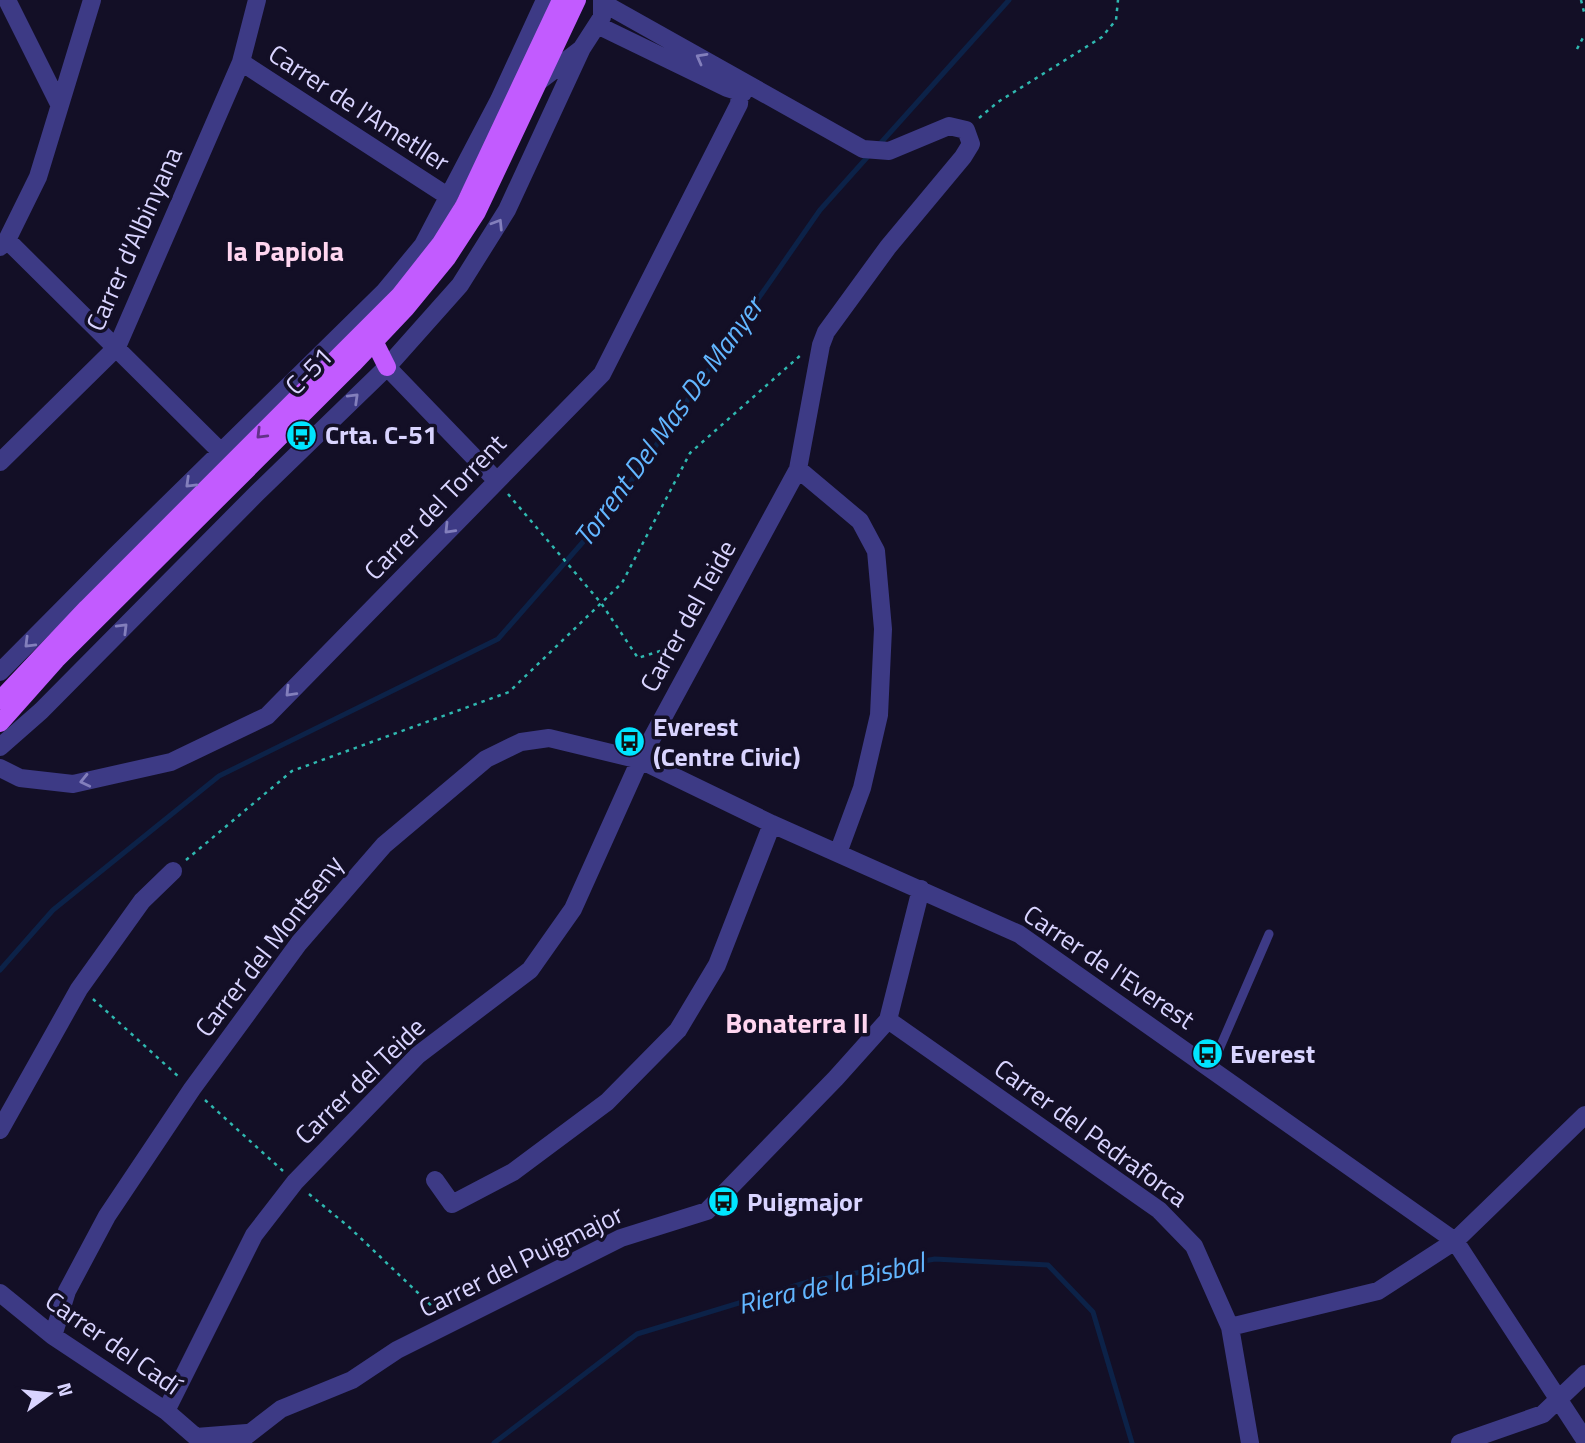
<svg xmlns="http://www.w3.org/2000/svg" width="1585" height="1443" font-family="'Titillium Web',sans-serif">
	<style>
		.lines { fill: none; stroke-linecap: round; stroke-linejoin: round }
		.stream { stroke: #0c2248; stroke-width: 5 }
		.path { stroke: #2fb8b0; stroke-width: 2.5; stroke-dasharray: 3.5 5; stroke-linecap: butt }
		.lane { stroke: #3d3a85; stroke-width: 9 }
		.street { stroke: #3d3a85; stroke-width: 18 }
		.primary { stroke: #c25bff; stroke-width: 18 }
		.oneway { stroke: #837fbc }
		.oneway2 { stroke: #623188 }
		.labels { text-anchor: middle; stroke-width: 7; stroke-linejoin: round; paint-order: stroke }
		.street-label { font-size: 26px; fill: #d9d4ff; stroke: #130f26 }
		.poi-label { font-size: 26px; font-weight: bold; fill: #d9d4ff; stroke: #130f26; text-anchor: start }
		.neighbourhood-label { font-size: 28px; font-weight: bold; fill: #ffd6f0; stroke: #130f26 }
		.water-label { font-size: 28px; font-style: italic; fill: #62b6ff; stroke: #130f26 }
	</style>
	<rect width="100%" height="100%" fill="#130f26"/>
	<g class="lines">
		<path class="stream" d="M 878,146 L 1009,0
			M 0,970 L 53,910 L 219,776 L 498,639 L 611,510 L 820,210 L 871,153
			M 494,1443 L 637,1334 L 811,1281 L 935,1259 L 1048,1265 L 1093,1312 L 1132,1443"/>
		<path class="path" d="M 1581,0 L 1585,16
			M 1577,49 L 1585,34
			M 979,118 L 998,102 L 1102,37 L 1116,20 L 1118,0
			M 508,494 L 601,603 L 638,658 L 682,644
			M 186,860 L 292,771 L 509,692 L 622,583 L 690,453 L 802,354
			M 93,999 L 179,1077
			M 205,1100 L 283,1171
			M 309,1194 L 349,1227 L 438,1312"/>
		<path class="lane" d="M 1211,1068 L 1269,934"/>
		<path class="street" d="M 7,0 L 59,104
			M 597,25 L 727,88 L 743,93
			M 241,62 L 449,197
			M 538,82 L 580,50
			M 7,240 L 221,452
			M 0,247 L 7,240 L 38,177 L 92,0
			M 387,367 L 497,481
			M 0,462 L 117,347 L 241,62 L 257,0
			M 798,469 L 860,521 L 876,551 L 883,629 L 879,715 L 862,788 L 838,853
			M 0,672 L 116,555 L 384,292 L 423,245 L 499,100 L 545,0
			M 0,747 L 41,711 L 256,494 L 387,367 L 460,285 L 507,210 L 582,48 L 602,17 L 602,0
			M 0,768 L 20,778 L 73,784 L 171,762 L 267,716 L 602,374 L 739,104 L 740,93 L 728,73
			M 888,1020 L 1159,1210 L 1194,1246 L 1230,1327 L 1250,1443
			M 0,1130 L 79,989 L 142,901 L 173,871
			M 435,1180 L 452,1204 L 513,1172 L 607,1102 L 678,1030 L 717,965 L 772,824
			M 0,1293 L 53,1336 L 166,1411 L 196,1437 L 247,1433
			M 1230,1327 L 1378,1291 L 1455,1241 L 1585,1115
			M 53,1336 L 67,1291 L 107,1216 L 192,1089 L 299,943 L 384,845 L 486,759 L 521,742 L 549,738 L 640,760 L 772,824 L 1019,934 L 1455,1241 L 1585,1440
			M 166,1411 L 254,1235 L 295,1182 L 418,1055 L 530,970 L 573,909 L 640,760 L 798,469 L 821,345 L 826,332 L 888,247 L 963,157 L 971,144 L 966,130 L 949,126 L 889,151 L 863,149 L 603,3
			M 237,1443 L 281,1409 L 352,1380 L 397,1350 L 621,1238 L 707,1211 L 836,1078 L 888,1020 L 921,889
			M 1460,1443 L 1543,1414 L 1585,1374"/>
		<path class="primary" d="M 378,331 L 374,341 L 387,367
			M 0,700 L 87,608 L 400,295 L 441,243 L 464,206 L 561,0
			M 0,723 L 56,660 L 353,364 L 406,308 L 447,258 L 477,212 L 577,0"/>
	</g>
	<defs><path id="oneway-chevron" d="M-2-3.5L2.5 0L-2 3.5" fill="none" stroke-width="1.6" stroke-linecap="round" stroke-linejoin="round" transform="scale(1.75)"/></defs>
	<g class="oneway">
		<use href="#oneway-chevron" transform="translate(701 58) rotate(-151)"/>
		<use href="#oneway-chevron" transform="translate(498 224) rotate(-58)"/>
		<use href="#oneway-chevron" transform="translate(354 398) rotate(-44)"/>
		<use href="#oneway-chevron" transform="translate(190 483) rotate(136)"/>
		<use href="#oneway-chevron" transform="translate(449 529) rotate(134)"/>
		<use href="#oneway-chevron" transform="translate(123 628) rotate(-45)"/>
		<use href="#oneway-chevron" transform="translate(29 643) rotate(135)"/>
		<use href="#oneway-chevron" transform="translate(290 692) rotate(134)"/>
		<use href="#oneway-chevron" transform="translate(85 781) rotate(167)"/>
	</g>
	<use class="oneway2" href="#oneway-chevron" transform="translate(261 434) rotate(135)"/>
	<defs>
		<symbol id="bus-disc" viewBox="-11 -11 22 22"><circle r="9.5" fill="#00e5ff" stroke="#130f26"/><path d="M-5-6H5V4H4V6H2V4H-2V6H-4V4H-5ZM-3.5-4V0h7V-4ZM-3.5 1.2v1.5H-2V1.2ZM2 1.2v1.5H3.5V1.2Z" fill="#111"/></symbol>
	</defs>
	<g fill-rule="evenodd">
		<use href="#bus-disc" x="284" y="418" width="35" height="35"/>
		<use href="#bus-disc" x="612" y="724" width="35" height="35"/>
		<use href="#bus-disc" x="1190" y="1036" width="35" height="35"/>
		<use href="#bus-disc" x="706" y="1184" width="35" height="35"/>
	</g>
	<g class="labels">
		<g class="street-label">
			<text transform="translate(359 108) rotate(33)" y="9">Carrer de l'Ametller</text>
			<text transform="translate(134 239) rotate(-66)" y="9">Carrer d'Albinyana</text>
			<text transform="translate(309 371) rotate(-45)" y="9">C-51</text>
			<text transform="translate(435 507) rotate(-46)" y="9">Carrer del Torrent</text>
			<text transform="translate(688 616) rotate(-61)" y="9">Carrer del Teide</text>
			<text transform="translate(269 946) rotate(-52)" y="9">Carrer del Montseny</text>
			<text transform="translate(1109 967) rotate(34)" y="9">Carrer de l'Everest</text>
			<text transform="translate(360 1081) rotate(-44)" y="9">Carrer del Teide</text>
			<text transform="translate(1091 1133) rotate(36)" y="9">Carrer del Pedraforca</text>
			<text transform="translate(521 1261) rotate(-26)" y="9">Carrer del Puigmajor</text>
			<text transform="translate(113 1343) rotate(35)" y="9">Carrer del Cadí</text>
		</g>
		<g class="poi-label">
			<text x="325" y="444">Crta. C-51</text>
			<text x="653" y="736">Everest<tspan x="653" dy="30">(Centre Civic)</tspan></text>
			<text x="1230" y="1063">Everest</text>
			<text x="747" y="1211">Puigmajor</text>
		</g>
		<g class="neighbourhood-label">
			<text x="285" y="261">la Papiola</text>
			<text x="797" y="1033">Bonaterra II</text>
		</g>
		<g class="water-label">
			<text transform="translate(668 422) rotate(-54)" y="10">Torrent Del Mas De Manyer</text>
			<text transform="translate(831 1283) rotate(-13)" y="10">Riera de la Bisbal</text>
		</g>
	</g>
	<g transform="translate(49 1394) rotate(75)" stroke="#130f26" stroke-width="5" paint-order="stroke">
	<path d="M0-5L12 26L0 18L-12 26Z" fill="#d9d4ff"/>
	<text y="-10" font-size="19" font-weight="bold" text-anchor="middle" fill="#d9d4ff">N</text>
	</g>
</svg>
